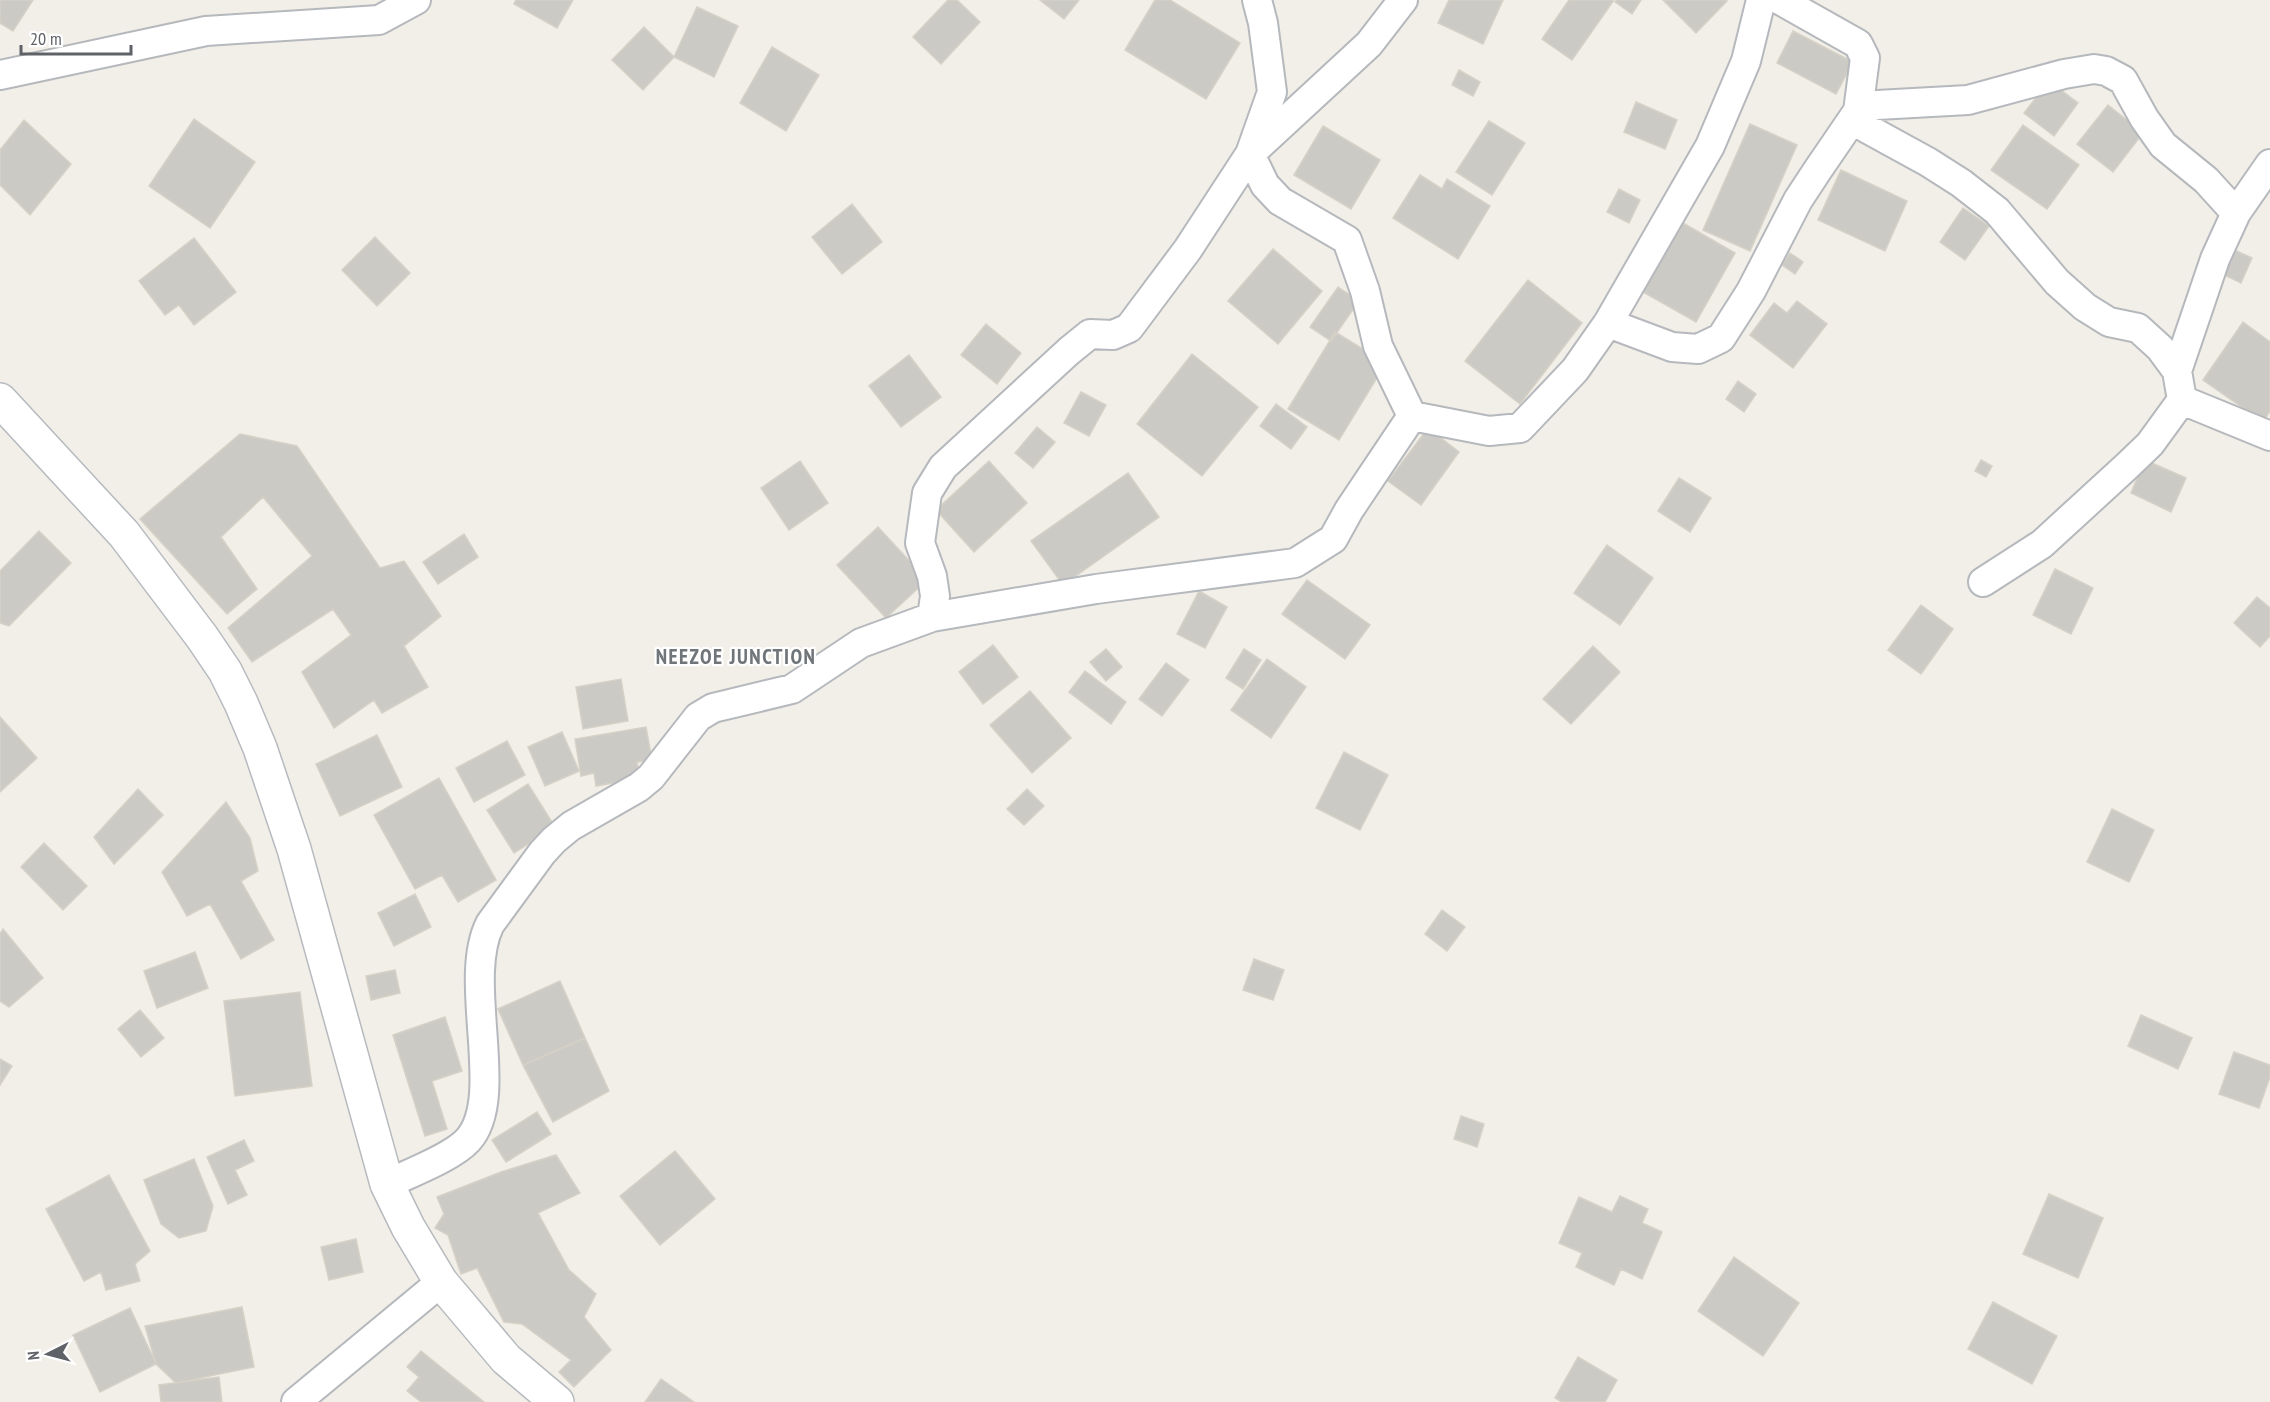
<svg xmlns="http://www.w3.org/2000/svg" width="2270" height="1402" font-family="'PT Sans Narrow',sans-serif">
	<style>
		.building { fill: #cccac5; stroke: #d6d1c6; stroke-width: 1.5 }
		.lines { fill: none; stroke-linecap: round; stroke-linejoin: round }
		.street-casing { stroke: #b5b8bc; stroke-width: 32 }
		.secondary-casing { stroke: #b6babf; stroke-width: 36 }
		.street { stroke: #fff; stroke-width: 28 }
		.secondary { stroke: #fff; stroke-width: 33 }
		.labels { text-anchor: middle; stroke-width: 4.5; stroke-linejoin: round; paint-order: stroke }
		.district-label { font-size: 21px; font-weight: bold; letter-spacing: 1.5px; fill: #70757a; stroke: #fff }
	</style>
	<rect width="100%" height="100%" fill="#f1efe8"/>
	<path class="building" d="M 0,0 L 33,0 L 13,31 L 0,23 Z
		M 516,0 L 573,0 L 557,28 L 514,4 Z
		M 948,0 L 957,0 L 980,22 L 941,64 L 913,37 Z
		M 1040,0 L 1079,0 L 1064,19 Z
		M 1155,0 L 1170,0 L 1240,43 L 1206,99 L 1125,50 Z
		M 1449,0 L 1503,0 L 1483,44 L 1438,23 Z
		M 1569,0 L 1614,0 L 1572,60 L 1542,39 Z
		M 1617,0 L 1641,0 L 1632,14 L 1615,2 Z
		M 1663,0 L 1726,0 L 1727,1 L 1696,33 Z
		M 697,7 L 738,26 L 714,77 L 674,57 Z
		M 644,27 L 674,57 L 643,90 L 612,60 Z
		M 1793,31 L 1853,62 L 1836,94 L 1777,63 Z
		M 772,47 L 819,75 L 786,131 L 740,103 Z
		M 1459,70 L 1480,82 L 1473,96 L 1452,85 Z
		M 2049,81 L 2078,103 L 2054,136 L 2024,113 Z
		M 1636,102 L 1677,120 L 1665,149 L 1624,132 Z
		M 2108,105 L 2143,133 L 2113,172 L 2077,144 Z
		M 194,119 L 255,162 L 210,228 L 149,186 Z
		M 24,120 L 71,164 L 30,215 L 0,185 L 0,150 Z
		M 1489,121 L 1525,143 L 1492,195 L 1456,172 Z
		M 1750,124 L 1797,145 L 1750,251 L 1703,230 Z
		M 2023,125 L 2079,165 L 2047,209 L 1991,170 Z
		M 1323,126 L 1380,160 L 1351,209 L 1294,175 Z
		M 1841,170 L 1907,201 L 1885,251 L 1818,220 Z
		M 1420,175 L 1442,189 L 1447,179 L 1490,206 L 1458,259 L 1393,218 Z
		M 1619,189 L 1640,200 L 1629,223 L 1607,212 Z
		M 852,204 L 882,242 L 842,274 L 812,237 Z
		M 1963,208 L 1989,226 L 1965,260 L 1940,242 Z
		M 1683,223 L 1735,253 L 1696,322 L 1643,292 Z
		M 375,237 L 410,273 L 377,306 L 342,270 Z
		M 194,238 L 236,292 L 194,325 L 179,305 L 165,315 L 139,281 Z
		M 2230,248 L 2252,258 L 2241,283 L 2220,273 Z
		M 1273,249 L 1322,291 L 1278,344 L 1228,301 Z
		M 1790,253 L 1803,262 L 1795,274 L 1782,265 Z
		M 1528,280 L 1582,323 L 1520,404 L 1465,361 Z
		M 1338,287 L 1359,301 L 1331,341 L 1310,327 Z
		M 1797,301 L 1827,324 L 1793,368 L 1750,335 L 1774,303 L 1787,313 Z
		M 2243,322 L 2270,342 L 2270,411 L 2263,422 L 2203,380 Z
		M 986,324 L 1021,353 L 997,384 L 961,355 Z
		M 1335,332 L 1386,363 L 1339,440 L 1288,409 Z
		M 1192,354 L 1258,407 L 1202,476 L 1137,424 Z
		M 909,355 L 941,397 L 901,427 L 869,386 Z
		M 1738,381 L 1756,394 L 1744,412 L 1726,399 Z
		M 1081,392 L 1106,405 L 1089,436 L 1064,423 Z
		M 1276,404 L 1307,427 L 1291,449 L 1260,426 Z
		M 1037,427 L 1055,442 L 1033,468 L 1015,453 Z
		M 1428,428 L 1459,452 L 1421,505 L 1388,481 Z
		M 240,434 L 297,446 L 380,568 L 404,561 L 441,616 L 404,646 L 428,687 L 382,713 L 374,700 L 334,728 L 302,672 L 351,635 L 333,609 L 252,662 L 228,628 L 312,556 L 263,497 L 221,537 L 257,589 L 227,614 L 140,519 Z
		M 1981,460 L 1992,466 L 1986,477 L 1975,471 Z
		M 2145,460 L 2186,478 L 2171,512 L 2131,493 Z
		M 800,461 L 828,503 L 789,530 L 761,488 Z
		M 989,461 L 1027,503 L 974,552 L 936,510 Z
		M 1128,473 L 1159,517 L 1063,585 L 1031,541 Z
		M 1679,478 L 1711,498 L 1690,532 L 1658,511 Z
		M 878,527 L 927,580 L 886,618 L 837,565 Z
		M 39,531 L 71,563 L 9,626 L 0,623 L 0,571 Z
		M 464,534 L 478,557 L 438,584 L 423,562 Z
		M 1607,545 L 1653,578 L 1620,625 L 1574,593 Z
		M 2055,569 L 2093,588 L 2071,634 L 2033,615 Z
		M 1307,580 L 1370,625 L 1345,659 L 1282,614 Z
		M 1199,591 L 1227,607 L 1205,648 L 1177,634 Z
		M 2257,597 L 2270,608 L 2270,636 L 2260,647 L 2234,623 Z
		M 1921,605 L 1953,629 L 1921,674 L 1888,650 Z
		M 993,645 L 1018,677 L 983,704 L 959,672 Z
		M 1593,646 L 1620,672 L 1571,724 L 1543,699 Z
		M 1106,649 L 1122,667 L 1106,681 L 1090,662 Z
		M 1244,649 L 1261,660 L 1243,689 L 1226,678 Z
		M 1267,659 L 1306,687 L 1271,738 L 1231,710 Z
		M 1166,663 L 1189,680 L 1162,716 L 1139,699 Z
		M 1085,671 L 1126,702 L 1111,724 L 1069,692 Z
		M 621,679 L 628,721 L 583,729 L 576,687 Z
		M 1030,691 L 1071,738 L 1032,773 L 990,725 Z
		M 0,717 L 37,758 L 0,792 Z
		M 646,727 L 652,760 L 637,762 L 640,778 L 596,786 L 594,773 L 581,776 L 575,739 Z
		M 562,732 L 579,771 L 545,786 L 528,747 Z
		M 377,735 L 402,787 L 340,816 L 316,764 Z
		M 507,741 L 525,775 L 474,802 L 456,768 Z
		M 1344,752 L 1388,775 L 1360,830 L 1316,808 Z
		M 439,778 L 496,880 L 458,902 L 442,875 L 415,889 L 374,815 Z
		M 528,784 L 555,827 L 514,853 L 487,810 Z
		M 138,789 L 163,815 L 114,864 L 94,837 Z
		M 1027,789 L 1044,806 L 1024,825 L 1007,809 Z
		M 226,802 L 250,838 L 258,871 L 241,881 L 274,940 L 241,959 L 210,904 L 187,916 L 162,872 Z
		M 2112,809 L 2154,830 L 2129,882 L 2087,862 Z
		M 44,843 L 87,886 L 63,910 L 21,867 Z
		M 415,894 L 431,927 L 394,946 L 378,913 Z
		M 1442,910 L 1465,927 L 1447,951 L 1425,934 Z
		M 3,929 L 43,978 L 9,1007 L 0,1001 L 0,934 Z
		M 195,952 L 208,988 L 157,1008 L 144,971 Z
		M 1254,959 L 1284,970 L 1273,1000 L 1243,990 Z
		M 395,970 L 400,993 L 371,1000 L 366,976 Z
		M 560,981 L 585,1038 L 523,1065 L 498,1009 Z
		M 300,992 L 312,1086 L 235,1096 L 224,1001 Z
		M 140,1010 L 164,1038 L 141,1057 L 118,1029 Z
		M 2141,1015 L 2192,1038 L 2178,1069 L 2128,1046 Z
		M 445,1017 L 462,1071 L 432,1081 L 447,1129 L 425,1136 L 393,1035 Z
		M 585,1038 L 609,1091 L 553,1122 L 523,1065 Z
		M 2234,1052 L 2270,1065 L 2270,1077 L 2259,1108 L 2219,1094 Z
		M 0,1059 L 12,1066 L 0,1085 Z
		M 537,1112 L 551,1134 L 506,1162 L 492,1140 Z
		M 1461,1116 L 1484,1124 L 1477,1147 L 1454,1139 Z
		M 244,1140 L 254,1161 L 235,1170 L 247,1195 L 228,1204 L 207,1157 Z
		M 675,1151 L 715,1199 L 660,1245 L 620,1196 Z
		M 556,1155 L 580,1193 L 538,1213 L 569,1270 L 596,1294 L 584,1317 L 611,1350 L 574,1387 L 559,1372 L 571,1360 L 522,1324 L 504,1322 L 477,1268 L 461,1274 L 448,1235 L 435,1228 L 444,1214 L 437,1197 L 501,1172 Z
		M 194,1159 L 213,1206 L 206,1231 L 179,1238 L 161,1224 L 144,1180 Z
		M 109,1175 L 150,1251 L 135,1264 L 140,1281 L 106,1290 L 101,1272 L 84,1281 L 46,1209 Z
		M 2049,1194 L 2103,1218 L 2078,1278 L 2023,1254 Z
		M 1620,1196 L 1648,1209 L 1642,1223 L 1662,1232 L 1642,1279 L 1621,1269 L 1614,1285 L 1576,1267 L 1582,1253 L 1559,1243 L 1579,1197 L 1612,1212 Z
		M 356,1239 L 363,1272 L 329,1280 L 321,1247 Z
		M 1734,1257 L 1799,1303 L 1763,1356 L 1698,1311 Z
		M 1993,1302 L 2057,1336 L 2032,1384 L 1968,1349 Z
		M 242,1307 L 254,1367 L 176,1383 L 156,1364 L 145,1326 Z
		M 130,1308 L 156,1364 L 100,1392 L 73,1335 Z
		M 421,1351 L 484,1402 L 421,1402 L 407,1391 L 419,1377 L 407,1367 Z
		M 1578,1357 L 1617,1380 L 1605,1402 L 1562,1402 L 1555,1398 Z
		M 219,1377 L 222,1402 L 161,1402 L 159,1385 Z
		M 661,1379 L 694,1402 L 645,1402 Z"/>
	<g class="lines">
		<defs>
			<path id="street" d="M 1257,0 L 1263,23 L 1272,92 L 1250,154 L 1265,185 L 1280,201 L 1347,240 L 1365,291 L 1378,346 L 1412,416
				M 1780,0 L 1858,44 L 1865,58 L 1858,111 L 1866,128 L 1928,162 L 1961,183 L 1997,211 L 2057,282 L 2085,307 L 2109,322 L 2138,328 L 2160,348 L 2177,371 L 2182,400 L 2270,436
				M 0,75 L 206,31 L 379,20 L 416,0
				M 1608,323 L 1672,347 L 1698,349 L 1721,338 L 1751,291 L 1798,200 L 1817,171 L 1858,111 L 1877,105 L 1968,100 L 2064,74 L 2094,69 L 2106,71 L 2123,80 L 2144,118 L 2163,145 L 2206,180 L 2236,213
				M 2177,371 L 2215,259 L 2236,213 L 2270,164
				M 1983,582 L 2042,544 L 2126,467 L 2150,444 L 2182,400
				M 932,617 L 935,596 L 932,576 L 920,543 L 927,493 L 943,467 L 1069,351 L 1090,334 L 1113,335 L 1129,328 L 1188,249 L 1250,154 L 1369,44 L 1403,0
				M 387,1184 C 408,1174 453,1157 468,1140 C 507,1097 461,981 490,924 L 542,853 L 554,840 L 571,826 L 639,787 L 651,777 L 698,717 L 713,708 L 792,689 L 861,643 L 932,617 L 1096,589 L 1295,563 L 1333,539 L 1349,510 L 1412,416 L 1489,431 L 1520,428 L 1575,370 L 1608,323 L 1710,146 L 1746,61 L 1761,0
				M 296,1402 L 441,1282"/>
			<path id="secondary" d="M 0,400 L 124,534 L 202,637 L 225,671 L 241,703 L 260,748 L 294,849 L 387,1184 L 408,1227 L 441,1282 L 506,1359 L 557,1402"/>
		</defs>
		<use href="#street" class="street-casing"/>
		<use href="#secondary" class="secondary-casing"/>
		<use href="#street" class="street"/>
		<use href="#secondary" class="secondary"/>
	</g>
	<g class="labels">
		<g class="district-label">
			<text x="736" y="664">NEEZOE JUNCTION</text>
		</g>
	</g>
	<g transform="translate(48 1354) rotate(264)" stroke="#ffffff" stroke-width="4.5" paint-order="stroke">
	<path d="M0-4.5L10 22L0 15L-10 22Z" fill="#5f6368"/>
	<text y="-9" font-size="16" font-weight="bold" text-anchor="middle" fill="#5f6368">N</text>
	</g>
	<path d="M21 45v9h110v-9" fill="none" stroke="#5f6368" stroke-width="3"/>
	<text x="30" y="45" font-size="18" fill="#5f6368" stroke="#ffffff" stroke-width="4.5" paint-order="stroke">20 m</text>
</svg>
